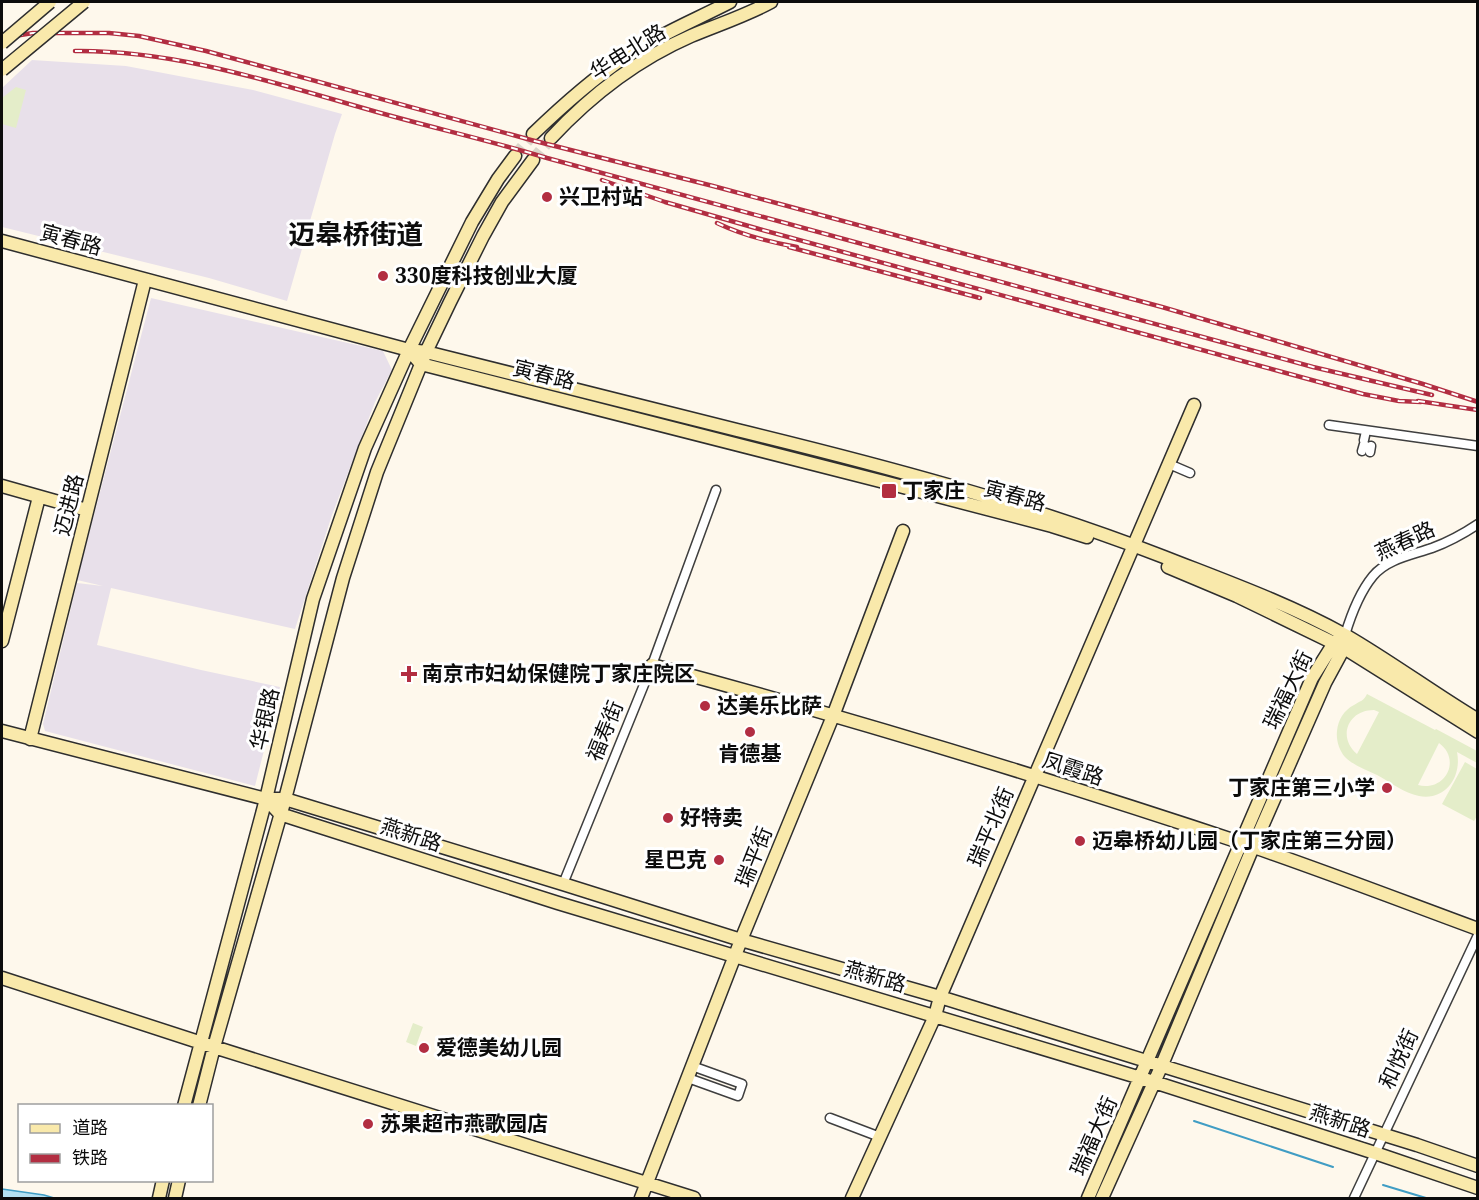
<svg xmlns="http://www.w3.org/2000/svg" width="1479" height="1200" font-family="'Noto Serif','Noto Sans SC',serif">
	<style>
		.industrial { fill: #e8e0ea }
		.pitch { fill: #e4edc9; fill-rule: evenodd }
		.water { fill: #b4e1f2; stroke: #409dc4; stroke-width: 1.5 }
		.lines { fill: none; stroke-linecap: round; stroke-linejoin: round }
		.stream { stroke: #409dc4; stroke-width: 2 }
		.secondary-tunnel { stroke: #dad5ca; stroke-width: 12; stroke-dasharray: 12 6; stroke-linecap: butt }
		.street-casing { stroke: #3f3f3f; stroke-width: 11 }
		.secondary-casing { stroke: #2e2e2e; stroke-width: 15 }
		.street { stroke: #fff; stroke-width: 8 }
		.secondary { stroke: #f9e9ab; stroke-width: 12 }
		.rail-casing { stroke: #b22e42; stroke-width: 4.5 }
		.rail { stroke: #fff; stroke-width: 2; stroke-dasharray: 7; stroke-linecap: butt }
		.secondary-bridge-casing { stroke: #2e2e2e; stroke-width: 15; stroke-linecap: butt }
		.secondary-bridge { stroke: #f9e9ab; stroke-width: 12 }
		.poi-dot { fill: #b22e42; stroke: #fff; stroke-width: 2 }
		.labels { text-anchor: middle; stroke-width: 6; stroke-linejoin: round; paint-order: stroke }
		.street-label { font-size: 21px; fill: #0c0c0c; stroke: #fff }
		.poi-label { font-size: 21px; font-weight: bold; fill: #0c0c0c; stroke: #fff; text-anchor: start }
		.district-label { font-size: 27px; font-weight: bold; fill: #0c0c0c; stroke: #fff }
	</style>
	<rect width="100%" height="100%" fill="#fef8ec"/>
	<path class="industrial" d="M 32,60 L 126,66 L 253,90 L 342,114 L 335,134 L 287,301 L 209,278 L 2,227 L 2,88 Z
		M 151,298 L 383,351 L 392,370 L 375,402 L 332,515 L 295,629 L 111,588 L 97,645 L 201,670 L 280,687 L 255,786 L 45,731 L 43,724 L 77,583 L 103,586 L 77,580 Z"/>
	<path class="pitch" d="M 16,87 L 26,90 L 16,128 L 2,124 L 2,98 Z
		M 1367,694 L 1435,730 L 1436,729 L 1477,751 L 1477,763 L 1457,752 C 1462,776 1446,801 1419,796 C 1404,793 1390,782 1377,775 C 1366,770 1353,765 1345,757 C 1339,750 1336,740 1337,731 C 1338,720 1344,710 1354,705 C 1360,701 1364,701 1367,694 ZM 1374,710 L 1379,712 L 1357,754 C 1337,737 1348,710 1374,710 ZM 1439,743 C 1462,760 1445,792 1418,785 Z
		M 1465,762 L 1477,769 L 1477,816 L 1474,821 L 1442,804 Z
		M 413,1023 L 423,1027 L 416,1046 L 406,1042 Z"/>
	<path class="water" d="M 2,1189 L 44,1195 L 54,1198 L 2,1198 Z"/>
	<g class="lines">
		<path class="stream" d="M 1194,1121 L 1333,1167
			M 1383,1185 L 1426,1198"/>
		<path class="secondary-tunnel" d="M 515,156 L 533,134
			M 533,160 L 551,138"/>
		<defs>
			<path id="street" d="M 1329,425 L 1478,446
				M 1364,440 L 1366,431
				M 1362,451 L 1364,444
				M 1370,452 L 1371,446
				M 1169,464 L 1190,473
				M 1345,635 C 1351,615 1359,593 1373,576 C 1387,559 1412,555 1432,548 C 1448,542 1463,534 1478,524
				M 563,884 L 652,665 L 716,490
				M 688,1078 L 738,1096 L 742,1084 L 692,1066
				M 830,1118 L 880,1137
				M 1354,1198 L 1478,935"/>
			<path id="secondary" d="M 533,134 C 562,106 591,80 625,57 C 658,35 695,20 730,2
				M 551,138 C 591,95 636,60 691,36 C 717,25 745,16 771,2
				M 2,241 L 409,350 L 426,352 C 530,378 634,404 737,430 C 881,465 1025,503 1164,557 C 1225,581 1287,603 1345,635 C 1390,661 1433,693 1478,720
				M 409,350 L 421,364 L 884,482 L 1052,526 L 1087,537
				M 2,486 L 87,510
				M 1168,567 L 1237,596 L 1344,648 L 1478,732
				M 2,641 L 39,497
				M 652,665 C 853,719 1053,780 1251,846 C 1327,872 1402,901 1478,929
				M 2,731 L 266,799 L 285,799 L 563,884 L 741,940 L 940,997 L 1417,1145 L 1478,1166
				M 30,739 L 145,280
				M 266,799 L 280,814 L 311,824 L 558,903 L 1154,1082 L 1375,1153 L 1478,1188
				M 2,978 L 214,1047 L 694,1198
				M 184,1106 L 266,799 L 313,599 L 365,448 L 409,350 L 472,222 L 498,179 L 515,156
				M 199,1106 L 214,1047 L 285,799 L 343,578 L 377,472 L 426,352 L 450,302 L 483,236 L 502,202 L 533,160
				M 159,1198 L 163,1180
				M 175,1198 L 179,1180
				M 641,1198 L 741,940 L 833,716 L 903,531
				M 852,1198 L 935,1016 L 940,997 L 1194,405
				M 1088,1198 L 1312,678 L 1334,643 L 1339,639
				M 1102,1198 L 1161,1067 L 1253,847 L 1325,683 L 1344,648 L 1345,643"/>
		</defs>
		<use href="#street" class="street-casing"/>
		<use href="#secondary" class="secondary-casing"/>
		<use href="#street" class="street"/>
		<use href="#secondary" class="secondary"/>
		<defs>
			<path id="rail" d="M 2,38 L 33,33 L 109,33 L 139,36 L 206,51 L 531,140 L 713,186 L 1162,307 L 1423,384 L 1478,402
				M 75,51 C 177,50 274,83 370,110 C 429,127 488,140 547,158 L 1313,367 L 1432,395
				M 602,180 L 665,202 L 759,229 L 1363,394 L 1399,401 L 1421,402
				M 717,223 C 742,235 769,242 797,247
				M 789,247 L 980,298
				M 1418,401 L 1478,410"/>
		</defs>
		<use href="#rail" class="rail-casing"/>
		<use href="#rail" class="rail"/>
		<defs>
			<path id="secondary-bridge" d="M 2,43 L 50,2
				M 2,70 L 84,2"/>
		</defs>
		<use href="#secondary-bridge" class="secondary-bridge-casing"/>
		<use href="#secondary-bridge" class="secondary-bridge"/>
	</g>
	<g class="poi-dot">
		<circle cx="547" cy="197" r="6"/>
		<circle cx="383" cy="276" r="6"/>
		<rect x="881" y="483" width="16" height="16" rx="3"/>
		<path d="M406 665h6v6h6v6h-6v6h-6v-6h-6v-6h6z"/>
		<circle cx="705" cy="706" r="6"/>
		<circle cx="750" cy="732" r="6"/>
		<circle cx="1387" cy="788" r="6"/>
		<circle cx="668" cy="818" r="6"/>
		<circle cx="1080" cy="841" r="6"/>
		<circle cx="719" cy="860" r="6"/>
		<circle cx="424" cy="1048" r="6"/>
		<circle cx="368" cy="1124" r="6"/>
	</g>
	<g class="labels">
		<g class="street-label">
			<text transform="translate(628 52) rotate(-32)" y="7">华电北路</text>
			<text transform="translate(71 240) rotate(15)" y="7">寅春路</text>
			<text transform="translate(544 375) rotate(14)" y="7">寅春路</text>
			<text transform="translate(1015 496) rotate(15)" y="7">寅春路</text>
			<text transform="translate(69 505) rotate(-76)" y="7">迈进路</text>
			<text transform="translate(1405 541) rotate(-25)" y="7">燕春路</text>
			<text transform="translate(1288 690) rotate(-64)" y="7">瑞福大街</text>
			<text transform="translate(265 719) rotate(-77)" y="7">华银路</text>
			<text transform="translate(605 731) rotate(-68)" y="7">福寿街</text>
			<text transform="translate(1073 769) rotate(18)" y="7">凤霞路</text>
			<text transform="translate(991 827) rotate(-67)" y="7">瑞平北街</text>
			<text transform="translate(411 835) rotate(18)" y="7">燕新路</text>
			<text transform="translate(754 857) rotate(-68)" y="7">瑞平街</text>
			<text transform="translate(875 977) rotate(16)" y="7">燕新路</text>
			<text transform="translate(1399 1059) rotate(-65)" y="7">和悦街</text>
			<text transform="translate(1340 1121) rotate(18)" y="7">燕新路</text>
			<text transform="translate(1094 1136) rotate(-66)" y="7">瑞福大街</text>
		</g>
		<g class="poi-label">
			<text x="559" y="204">兴卫村站</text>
			<text x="395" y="283">330度科技创业大厦</text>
			<text x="902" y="498">丁家庄</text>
			<text x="422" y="681">南京市妇幼保健院丁家庄院区</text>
			<text x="717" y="713">达美乐比萨</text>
			<text x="750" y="761" text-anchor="middle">肯德基</text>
			<text x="1375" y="795" text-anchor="end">丁家庄第三小学</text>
			<text x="680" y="825">好特卖</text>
			<text x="1092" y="848">迈皋桥幼儿园（丁家庄第三分园）</text>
			<text x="707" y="867" text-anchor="end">星巴克</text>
			<text x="436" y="1055">爱德美幼儿园</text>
			<text x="380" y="1131">苏果超市燕歌园店</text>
		</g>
		<g class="district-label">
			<text x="356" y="244">迈皋桥街道</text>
		</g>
	</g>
	<rect width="1479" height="1200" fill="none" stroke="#0c0c0c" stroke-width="6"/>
	<rect x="18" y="1104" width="195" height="78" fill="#ffffff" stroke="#9e9e9e" stroke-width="1.5"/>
	<rect x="30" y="1124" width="30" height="9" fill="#f9e9ab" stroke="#9e9e9e" stroke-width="1.5"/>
	<text x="72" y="1134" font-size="18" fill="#0c0c0c">道路</text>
	<rect x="30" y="1154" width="30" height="9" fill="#b22e42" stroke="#9e9e9e" stroke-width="1.5"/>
	<text x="72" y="1164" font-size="18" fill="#0c0c0c">铁路</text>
</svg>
